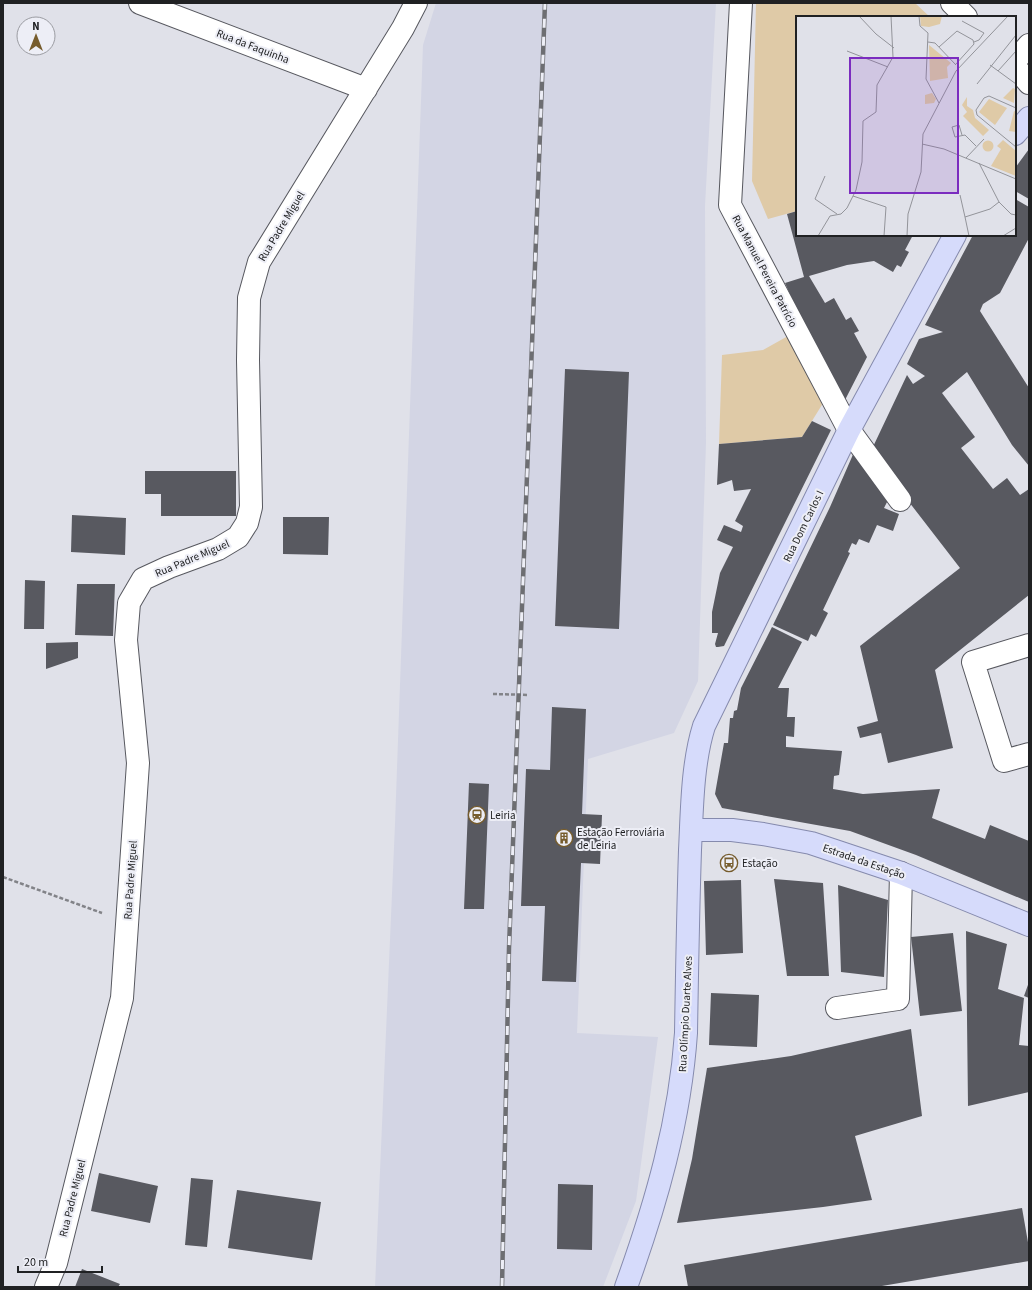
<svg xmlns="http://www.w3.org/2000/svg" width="1032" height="1290" font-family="'Source Sans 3',sans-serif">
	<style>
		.built { fill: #d3d5e4 }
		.green { fill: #dfcaa7 }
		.building { fill: #585960 }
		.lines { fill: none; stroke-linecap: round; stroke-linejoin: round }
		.minor-casing { stroke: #57585f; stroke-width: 24 }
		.major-casing { stroke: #858aad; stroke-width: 24 }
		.path { stroke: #828388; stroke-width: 2.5; stroke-dasharray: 4 2; stroke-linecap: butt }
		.minor { stroke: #fff; stroke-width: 22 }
		.major { stroke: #d6dbfb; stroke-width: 22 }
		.rail-casing { stroke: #6d6e72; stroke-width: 4.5 }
		.rail { stroke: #edeef6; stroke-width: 3; stroke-dasharray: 9; stroke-linecap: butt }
		.labels { text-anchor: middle; stroke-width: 4; stroke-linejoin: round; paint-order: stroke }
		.street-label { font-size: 11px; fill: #202123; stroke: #edeef6 }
		.poi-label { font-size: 11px; fill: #202123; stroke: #edeef6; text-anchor: start }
		.inset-road { fill: none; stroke: #93949a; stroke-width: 1 }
		.view { fill: #7b2cbf; fill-opacity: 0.15; stroke: #7b2cbf; stroke-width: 2 }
		.inset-edge { fill: none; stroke: #202123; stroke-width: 2 }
	</style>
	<rect width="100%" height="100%" fill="#e0e1e9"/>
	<path class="built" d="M 436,3 L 716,3 L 705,206 L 706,443 L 698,681 L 674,733 L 588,759 L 577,1033 L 658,1037 L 636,1201 L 603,1287 L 375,1287 L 395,824 L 423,45 Z"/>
	<path class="green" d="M 756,3 L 915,3 L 930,17 L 797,17 L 797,211 L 768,219 L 752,181 Z
		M 788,336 L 825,400 L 802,437 L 719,444 L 722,355 L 763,350 Z"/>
	<path class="building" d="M 1029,149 L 1029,199 L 1015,191 L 1015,168 Z
		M 1015,199 L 1029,207 L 1029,238 L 1000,293 L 983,304 L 980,311 L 1029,388 L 1029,466 L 1012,445 L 967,372 L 942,393 L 975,437 L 961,448 L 993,489 L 1007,478 L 1020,495 L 1029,489 L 1029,595 L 935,670 L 953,748 L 888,763 L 881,733 L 860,738 L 857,727 L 878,721 L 860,646 L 960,568 L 882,467 L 871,451 L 907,375 L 913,384 L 925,376 L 907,364 L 919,339 L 943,332 L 925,325 L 973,235 L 1015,235 Z
		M 797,211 L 797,235 L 913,235 L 905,250 L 909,252 L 901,267 L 897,265 L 893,272 L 874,261 L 847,265 L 809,276 L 825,303 L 834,298 L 846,320 L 851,317 L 859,331 L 854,333 L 867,357 L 845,400 L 799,314 L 785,283 L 804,277 L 787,214 Z
		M 565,369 L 629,372 L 619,629 L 555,626 Z
		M 812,421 L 831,430 L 724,646 L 718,647 L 716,647 L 715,644 L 718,633 L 712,633 L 712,612 L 720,573 L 733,547 L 717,540 L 724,525 L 741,532 L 743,526 L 735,521 L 751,489 L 734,491 L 732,480 L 717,485 L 719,444 L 802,437 Z
		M 855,450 L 890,496 L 884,508 L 899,514 L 893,531 L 877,525 L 869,543 L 859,539 L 856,545 L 852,543 L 848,552 L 850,553 L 823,610 L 828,613 L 816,637 L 811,634 L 808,641 L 773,625 L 830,507 Z
		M 145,471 L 236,471 L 236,516 L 161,516 L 161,494 L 145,494 Z
		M 72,515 L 126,518 L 125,555 L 71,552 Z
		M 283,517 L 329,517 L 328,555 L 283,554 Z
		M 25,580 L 45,581 L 44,629 L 24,629 Z
		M 77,584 L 115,584 L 113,636 L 75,635 Z
		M 772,627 L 802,642 L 778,688 L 789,688 L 787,717 L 795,717 L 794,737 L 786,736 L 786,747 L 842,751 L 839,775 L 834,776 L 833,789 L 863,794 L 940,789 L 932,818 L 985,839 L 990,825 L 1029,841 L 1029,902 L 916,855 L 850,831 L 722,808 L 715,794 L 724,743 L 728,743 L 730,718 L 733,718 L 734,711 L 737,710 L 741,688 Z
		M 78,642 L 78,658 L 46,669 L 46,643 Z
		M 552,707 L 586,709 L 582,814 L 602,815 L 600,864 L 581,863 L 576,982 L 542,981 L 545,906 L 521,906 L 526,769 L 550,770 Z
		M 469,783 L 489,784 L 484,909 L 464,909 Z
		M 774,879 L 823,883 L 829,976 L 787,976 Z
		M 741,880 L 743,953 L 706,955 L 704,881 Z
		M 838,885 L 888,900 L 884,977 L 841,972 Z
		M 966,931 L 1007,944 L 998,989 L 1024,998 L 1019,1045 L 1029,1046 L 1029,1092 L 968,1106 Z
		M 953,933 L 962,1011 L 920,1016 L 911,937 Z
		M 1029,982 L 1029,998 L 1024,996 Z
		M 711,993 L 759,995 L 757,1047 L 709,1045 Z
		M 911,1029 L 922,1116 L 855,1136 L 872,1200 L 823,1207 L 677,1223 L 692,1159 L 707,1068 L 791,1056 Z
		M 99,1173 L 158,1186 L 150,1223 L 91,1211 Z
		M 191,1178 L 213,1180 L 207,1247 L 185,1245 Z
		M 558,1184 L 593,1185 L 592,1250 L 557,1249 Z
		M 237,1190 L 321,1202 L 312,1260 L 228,1248 Z
		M 1022,1208 L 1029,1248 L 1029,1261 L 876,1287 L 688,1287 L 684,1265 Z
		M 82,1269 L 120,1284 L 118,1287 L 75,1287 Z"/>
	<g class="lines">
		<defs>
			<path id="minor" d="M 140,3 L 366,89
				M 741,3 L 730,205 L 849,430 L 900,500
				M 952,3 L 966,17
				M 1015,61 L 1029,45
				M 1015,67 L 1029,83
				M 1029,645 L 973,662 L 1004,761 L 1029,754
				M 837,1008 L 898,999 L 901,873
				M 46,1287 L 56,1263 L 122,998 L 138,763 L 126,640 L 129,603 L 143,579 L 169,567 L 218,549 L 238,537 L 247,523 L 251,507 L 248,360 L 249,298 L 259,262 L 403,28 L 416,3"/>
			<path id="major" d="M 1015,134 L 1029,118
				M 691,830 L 732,830 L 763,834 L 811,843 L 901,873 L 1029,925
				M 626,1287 C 656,1204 680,1121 686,1033 C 687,972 688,911 690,850 C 692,811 692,764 704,726 L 849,430 L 955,235"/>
		</defs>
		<use href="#minor" class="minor-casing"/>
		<use href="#major" class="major-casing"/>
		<path class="path" d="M 493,694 L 529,695
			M 3,877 L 102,913"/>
		<use href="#minor" class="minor"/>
		<use href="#major" class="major"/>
		<defs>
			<path id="rail" d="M 502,1287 L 509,948 L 545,3"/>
		</defs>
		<use href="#rail" class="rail-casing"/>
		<use href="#rail" class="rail"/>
	</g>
	<defs>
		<symbol id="station-ring" viewBox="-11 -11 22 22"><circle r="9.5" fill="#edeef6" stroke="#765c2d" stroke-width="1.5"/><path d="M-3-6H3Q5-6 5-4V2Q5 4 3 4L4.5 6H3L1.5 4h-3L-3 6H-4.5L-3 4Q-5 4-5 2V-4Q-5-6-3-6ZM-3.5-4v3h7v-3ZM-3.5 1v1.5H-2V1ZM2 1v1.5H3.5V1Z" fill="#765c2d"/></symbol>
		<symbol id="building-ring" viewBox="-11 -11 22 22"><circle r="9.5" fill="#edeef6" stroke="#765c2d" stroke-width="1.5"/><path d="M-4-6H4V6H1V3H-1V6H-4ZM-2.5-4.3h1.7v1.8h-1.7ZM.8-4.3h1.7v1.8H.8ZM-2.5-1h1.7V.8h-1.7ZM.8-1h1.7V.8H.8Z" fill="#765c2d"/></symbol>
		<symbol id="bus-ring" viewBox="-11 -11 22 22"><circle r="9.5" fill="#edeef6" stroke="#765c2d" stroke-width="1.5"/><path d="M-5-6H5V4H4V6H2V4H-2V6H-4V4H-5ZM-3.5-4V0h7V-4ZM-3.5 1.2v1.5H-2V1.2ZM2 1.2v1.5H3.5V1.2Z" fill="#765c2d"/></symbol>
	</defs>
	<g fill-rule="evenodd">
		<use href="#station-ring" x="467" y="805" width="20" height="20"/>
		<use href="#building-ring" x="554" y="828" width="20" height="20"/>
		<use href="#bus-ring" x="719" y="853" width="20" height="20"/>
	</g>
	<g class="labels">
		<g class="street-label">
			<text transform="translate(253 46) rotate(21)" y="4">Rua da Faquinha</text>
			<text transform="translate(281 226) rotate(-59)" y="4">Rua Padre Miguel</text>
			<text transform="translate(765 271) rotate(62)" y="4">Rua Manuel Pereira Patrício</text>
			<text transform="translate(803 526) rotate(-64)" y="4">Rua Dom Carlos I</text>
			<text transform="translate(192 558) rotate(-23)" y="4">Rua Padre Miguel</text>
			<text transform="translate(864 861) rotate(19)" y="4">Estrada da Estação</text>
			<text transform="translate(130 880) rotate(-86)" y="4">Rua Padre Miguel</text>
			<text transform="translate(685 1014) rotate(-87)" y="4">Rua Olímpio Duarte Alves</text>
			<text transform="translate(72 1198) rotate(-76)" y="4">Rua Padre Miguel</text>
		</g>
		<g class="poi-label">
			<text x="490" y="819">Leiria</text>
			<text x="577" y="836">Estação Ferroviária<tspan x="577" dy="13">de Leiria</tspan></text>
			<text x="742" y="867">Estação</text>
		</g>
	</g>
	<g transform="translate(796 16)">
		<rect width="220" height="220" fill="#e0e1e9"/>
		<path d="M 124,0 L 146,0 L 144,8 L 133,11 L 125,10 ZM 133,29 L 155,47 L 151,51 L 152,62 L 134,65 ZM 217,72 L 219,73 L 218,87 L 207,82 ZM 136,77 L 140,83 L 138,87 L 129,88 L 129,79 ZM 171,81 L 171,90 L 177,94 L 179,102 L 193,114 L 187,120 L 167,100 L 171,96 L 166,89 ZM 193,83 L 211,92 L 199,109 L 183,96 ZM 218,95 L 220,96 L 220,116 L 213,115 ZM 207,124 L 220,135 L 220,160 L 195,150 L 205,133 L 201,130 ZM186.5 130a5.5 5.5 0 1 1 11 0a5.5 5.5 0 1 1-11 0Z" fill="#dfcaa7"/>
		<path class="inset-road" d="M 63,0 L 80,18 L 98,32M 123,0 L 124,10 L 132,17 L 130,63 L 143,87M 166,5 L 188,17 L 183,24 L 178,26M 132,26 L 139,27 L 160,49M 143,31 L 161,15 L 177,24 L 178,28 L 160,48M 51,35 L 92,51M 194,49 L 220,68M 202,55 L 220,35M 181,68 L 220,19M 220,92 L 193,80 L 188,82 L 180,94 L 181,99 L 220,131M 166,119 L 163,109 L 156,111 L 159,121 L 169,119 L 180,130M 126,128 L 148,133 L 220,163M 170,142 L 188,123M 183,147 L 203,186 L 215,198 L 220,199M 29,160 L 19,183 L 41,198M 164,179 L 169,201 L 194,193 L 203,186M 57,180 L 90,191 L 88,220M 169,201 L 173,220M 22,220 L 34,200 L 45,198 L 51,192 L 60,174 L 66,146 L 67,105 L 80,96 L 81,69 L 97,41 L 95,0M 111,220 L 112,198 L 125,156 L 127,118 L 160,55 L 212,0M 207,220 L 220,212"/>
		<path class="view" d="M 54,42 L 162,42 L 162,177 L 54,177 Z"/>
		<rect width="220" height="220" class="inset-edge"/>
	</g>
	<rect width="1032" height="1290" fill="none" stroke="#202123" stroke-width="8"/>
	<g transform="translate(36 36)"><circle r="19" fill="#edeef6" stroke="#9b9ca2"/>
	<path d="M0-3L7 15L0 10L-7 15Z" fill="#765c2d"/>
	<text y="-6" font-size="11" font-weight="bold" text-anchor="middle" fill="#202123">N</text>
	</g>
	<path d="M18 1266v6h84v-6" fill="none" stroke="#202123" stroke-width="2"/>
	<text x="24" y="1266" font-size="12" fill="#202123" stroke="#edeef6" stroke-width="3" paint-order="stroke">20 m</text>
</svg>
